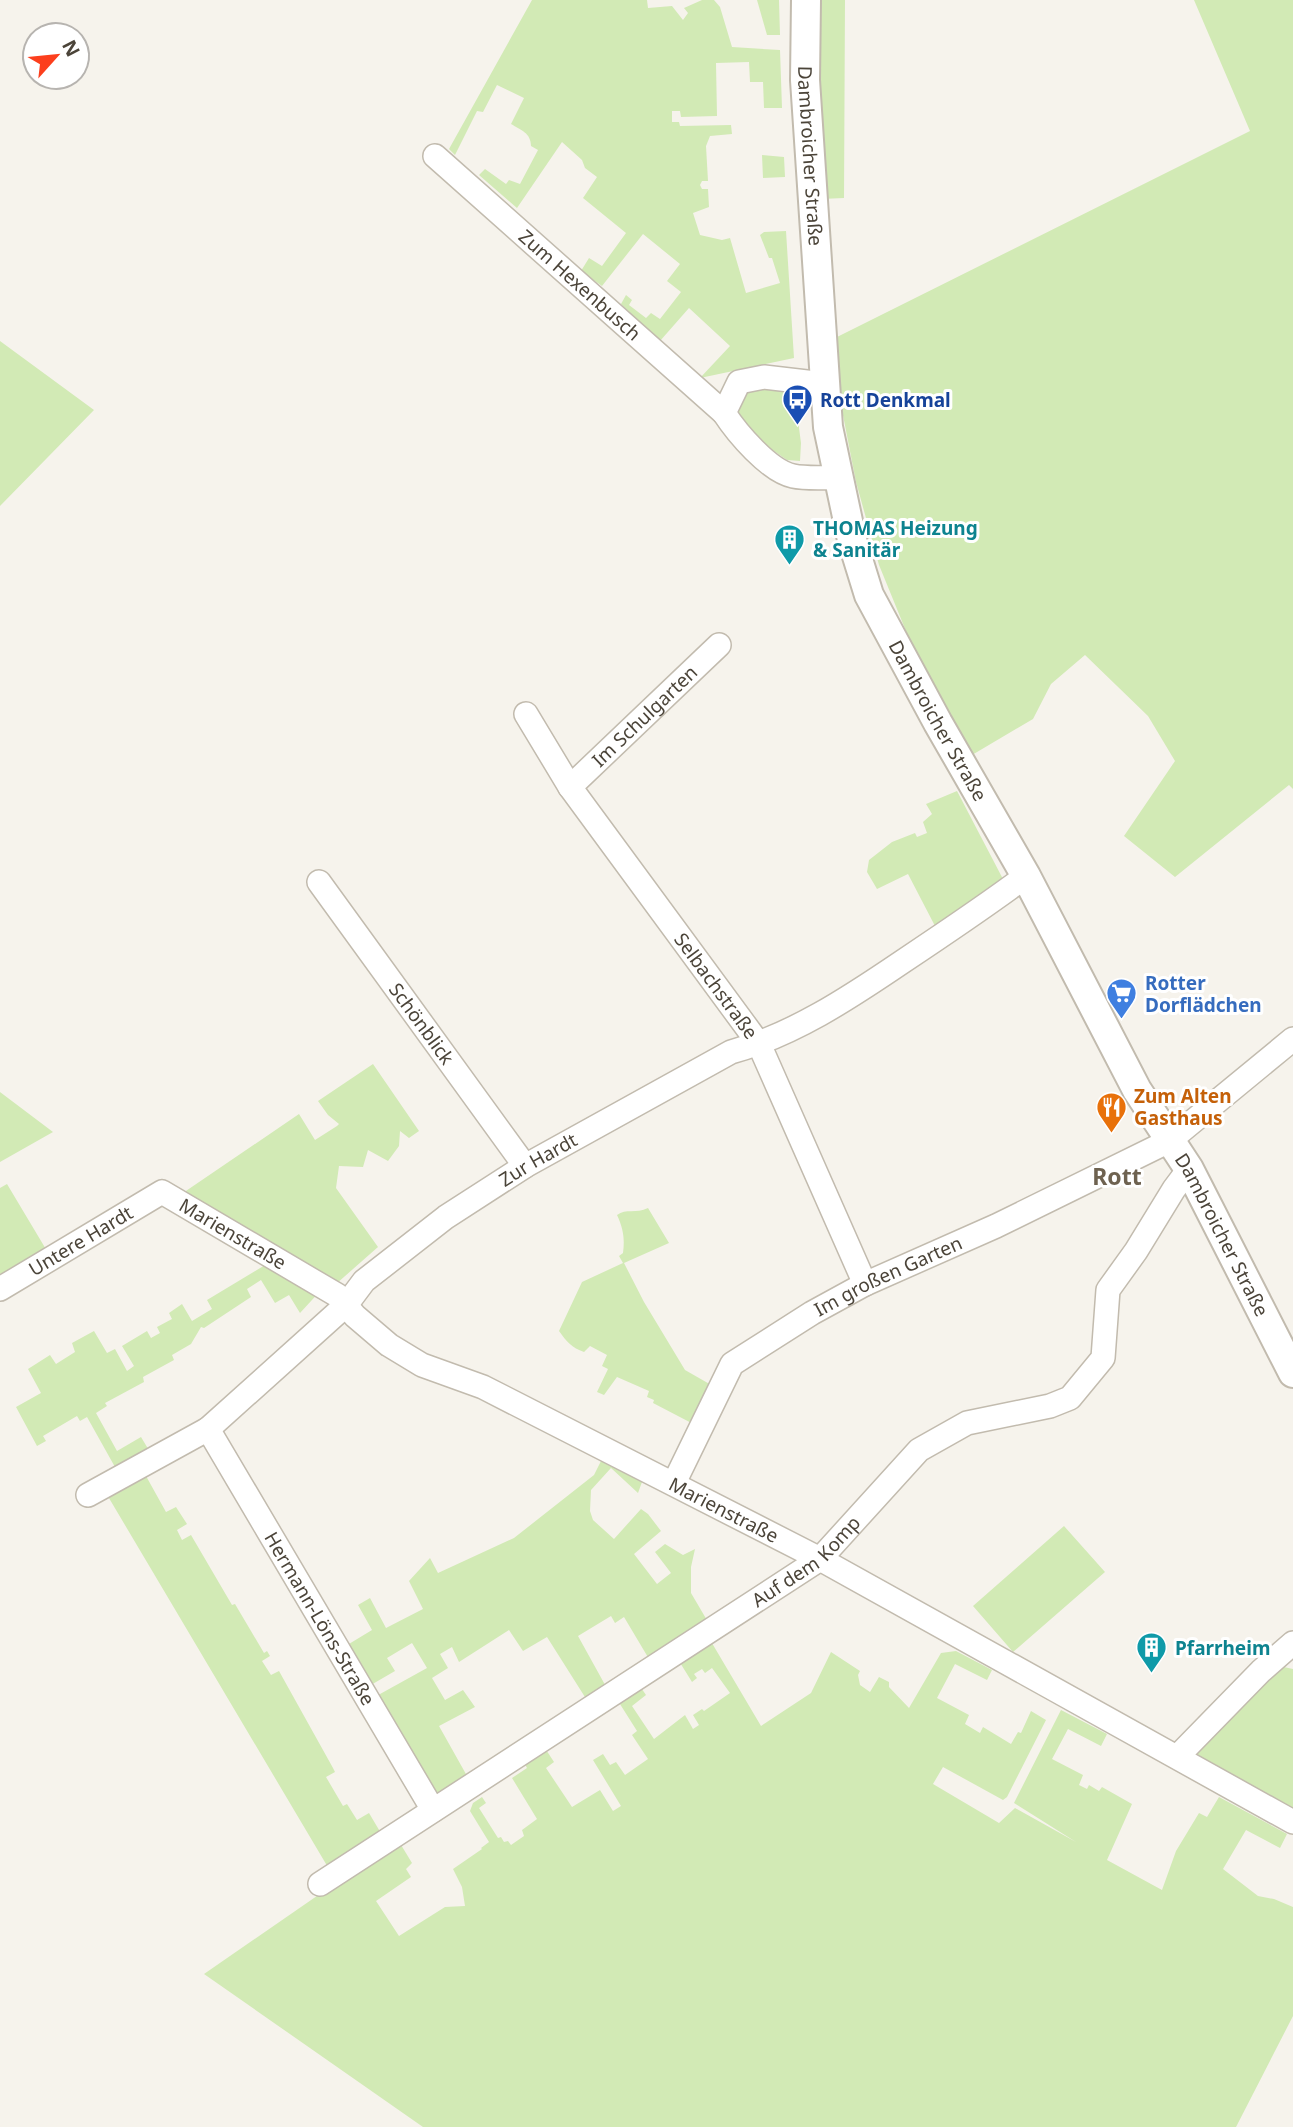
<svg xmlns="http://www.w3.org/2000/svg" width="1293" height="2127" font-family="'Noto Sans',sans-serif">
	<style>
		.green { fill: #d2eab5 }
		.lines { fill: none; stroke-linecap: round; stroke-linejoin: round }
		.minor-casing { stroke: #c2bbae; stroke-width: 26 }
		.tertiary-casing { stroke: #c2bbae; stroke-width: 32 }
		.minor { stroke: #fff; stroke-width: 23 }
		.tertiary { stroke: #fff; stroke-width: 28 }
		.labels { text-anchor: middle; stroke-width: 6; stroke-linejoin: round; paint-order: stroke }
		.street-label { font-size: 19px; fill: #4b4439; stroke: #fff }
		.transit-label { font-size: 19px; font-weight: bold; fill: #164399; stroke: #fff; text-anchor: start }
		.culture-label { font-size: 19px; font-weight: bold; fill: #0d838f; stroke: #fff; text-anchor: start }
		.shop-label { font-size: 19px; font-weight: bold; fill: #366cbe; stroke: #fff; text-anchor: start }
		.food-label { font-size: 19px; font-weight: bold; fill: #c56008; stroke: #fff; text-anchor: start }
		.quarter-label { font-size: 23px; font-weight: bold; fill: #6e6250; stroke: #fff }
	</style>
	<rect width="100%" height="100%" fill="#f6f3ec"/>
	<path class="green" d="M 532,0 L 647,0 L 648,8 L 672,6 L 683,20 L 688,13 L 684,8 L 702,0 L 714,0 L 720,7 L 732,47 L 780,50 L 782,108 L 764,108 L 763,82 L 750,82 L 749,62 L 716,63 L 717,116 L 681,117 L 680,111 L 672,111 L 672,122 L 679,122 L 680,126 L 731,125 L 732,134 L 710,136 L 706,146 L 708,181 L 702,181 L 700,185 L 702,189 L 708,189 L 709,207 L 693,213 L 700,235 L 722,240 L 730,238 L 746,293 L 780,283 L 772,258 L 769,258 L 760,235 L 764,232 L 786,231 L 794,358 L 700,378 L 730,346 L 689,308 L 660,341 L 621,304 L 626,295 L 632,300 L 629,305 L 646,318 L 651,313 L 660,319 L 681,292 L 667,281 L 680,264 L 643,234 L 602,286 L 581,271 L 589,258 L 602,266 L 626,233 L 583,198 L 597,177 L 585,168 L 582,160 L 562,142 L 517,208 L 479,175 L 485,169 L 506,184 L 509,180 L 520,184 L 538,150 L 531,146 C 531,133 521,130 511,124 L 524,98 L 497,85 L 483,112 L 477,111 L 455,155 L 449,149 Z
		M 757,0 L 779,0 L 780,35 L 767,35 Z
		M 815,0 L 845,0 L 844,198 L 821,199 Z
		M 1194,0 L 1293,0 L 1293,789 L 1289,785 L 1175,877 L 1124,836 L 1175,761 L 1148,716 L 1085,655 L 1051,684 L 1033,719 L 972,755 L 908,636 L 879,565 L 856,482 L 834,369 L 833,339 L 1250,131 Z
		M 762,155 L 784,157 L 785,177 L 763,178 Z
		M 0,341 L 94,410 L 0,506 Z
		M 771,385 L 794,390 L 801,443 L 800,461 L 787,460 L 761,442 L 740,420 L 737,403 L 746,391 Z
		M 957,791 L 1004,881 L 935,926 L 908,874 L 877,889 L 867,872 L 869,860 L 892,842 L 915,833 L 917,837 L 927,833 L 923,822 L 932,814 L 926,804 Z
		M 373,1064 L 419,1131 L 409,1138 L 400,1131 L 399,1146 L 388,1161 L 368,1150 L 363,1167 L 339,1166 L 336,1188 L 378,1247 L 336,1284 L 180,1195 L 299,1114 L 315,1140 L 337,1126 L 339,1124 L 328,1115 L 318,1101 Z
		M 0,1092 L 53,1132 L 0,1162 Z
		M 7,1184 L 50,1256 L 6,1283 L 0,1273 L 0,1188 Z
		M 648,1208 L 669,1243 L 624,1263 L 644,1302 L 685,1370 L 720,1390 L 701,1428 L 653,1403 L 654,1400 L 647,1397 L 649,1391 L 617,1377 L 604,1395 L 597,1392 L 608,1369 L 602,1366 L 607,1355 L 590,1346 L 584,1352 C 572,1348 566,1341 559,1331 L 582,1282 L 623,1263 L 619,1256 L 623,1253 C 625,1238 623,1228 617,1215 C 626,1208 636,1214 648,1208 Z
		M 275,1259 L 323,1288 L 300,1313 L 289,1295 L 275,1303 L 261,1280 L 247,1289 L 251,1297 L 204,1328 L 201,1327 L 191,1344 L 172,1355 L 174,1360 L 143,1377 L 144,1382 L 105,1403 L 107,1406 L 96,1413 L 117,1451 L 141,1437 L 153,1457 L 120,1476 L 87,1417 L 80,1421 L 77,1416 L 43,1436 L 46,1441 L 37,1446 L 16,1407 L 41,1393 L 28,1369 L 50,1355 L 56,1364 L 75,1352 L 72,1343 L 94,1331 L 107,1353 L 115,1349 L 127,1371 L 134,1366 L 122,1346 L 147,1331 L 151,1338 L 160,1333 L 157,1327 L 172,1319 L 169,1313 L 182,1304 L 192,1321 L 212,1309 L 207,1300 Z
		M 602,1459 L 646,1471 L 638,1493 L 611,1468 L 591,1490 L 590,1511 L 593,1520 L 614,1539 L 641,1509 L 648,1514 L 661,1531 L 634,1554 L 657,1584 L 671,1573 L 655,1552 L 665,1544 L 683,1555 L 695,1549 L 691,1567 L 691,1593 L 711,1627 L 652,1664 L 624,1617 L 615,1623 L 611,1616 L 578,1636 L 609,1692 L 590,1705 L 547,1637 L 523,1651 L 509,1630 L 459,1662 L 452,1647 L 440,1654 L 448,1668 L 432,1678 L 445,1700 L 463,1690 L 475,1707 L 439,1726 L 471,1783 L 435,1806 L 371,1699 L 427,1668 L 412,1643 L 387,1658 L 395,1671 L 364,1689 L 339,1650 L 372,1630 L 358,1605 L 370,1598 L 386,1628 L 423,1609 L 409,1581 L 430,1558 L 438,1573 L 514,1538 L 594,1475 Z
		M 141,1467 L 166,1512 L 176,1507 L 187,1524 L 177,1530 L 182,1540 L 191,1535 L 232,1605 L 235,1604 L 264,1653 L 267,1651 L 270,1656 L 262,1661 L 271,1675 L 279,1671 L 333,1768 L 335,1772 L 326,1777 L 343,1806 L 347,1804 L 357,1820 L 369,1813 L 385,1840 L 329,1869 L 103,1488 Z
		M 1064,1526 L 1105,1572 L 1013,1652 L 973,1606 Z
		M 706,1633 L 761,1726 L 811,1693 L 831,1652 L 860,1671 L 858,1675 L 860,1685 L 870,1692 L 879,1677 L 889,1682 L 889,1687 L 909,1708 L 941,1653 L 956,1651 L 992,1670 L 987,1680 L 955,1664 L 937,1698 L 969,1715 L 965,1724 L 980,1733 L 983,1727 L 1011,1744 L 1018,1732 L 1021,1733 L 1031,1711 L 1046,1720 L 1007,1797 L 1003,1800 L 943,1767 L 933,1784 L 999,1823 L 1015,1808 L 1076,1842 L 1014,1803 L 1061,1710 L 1107,1734 L 1101,1746 L 1068,1729 L 1052,1759 L 1083,1775 L 1079,1785 L 1087,1789 L 1089,1785 L 1099,1791 L 1102,1787 L 1132,1804 L 1107,1860 L 1162,1890 L 1176,1851 L 1199,1813 L 1207,1817 L 1219,1797 L 1287,1834 L 1280,1848 L 1246,1830 L 1223,1869 L 1258,1896 L 1274,1899 L 1293,1907 L 1293,2016 L 1236,2127 L 423,2127 L 204,1974 L 327,1889 L 395,1835 L 412,1863 L 406,1869 L 411,1877 L 376,1901 L 399,1936 L 445,1907 L 465,1906 L 462,1887 L 453,1869 L 482,1849 L 481,1848 L 489,1842 L 470,1811 L 473,1803 L 482,1797 L 486,1803 L 479,1808 L 498,1838 L 501,1837 L 504,1842 L 508,1841 L 511,1845 L 524,1836 L 522,1830 L 537,1819 L 512,1778 L 527,1768 L 520,1755 L 541,1742 L 554,1762 L 546,1768 L 572,1807 L 600,1790 L 613,1811 L 621,1806 L 593,1760 L 603,1754 L 610,1765 L 616,1762 L 625,1775 L 648,1759 L 632,1735 L 637,1731 L 613,1693 L 635,1679 L 646,1695 L 632,1706 L 654,1739 L 685,1715 L 693,1729 L 699,1725 L 693,1715 L 702,1709 L 704,1711 L 730,1693 L 712,1668 L 705,1673 L 702,1669 L 694,1674 L 697,1678 L 692,1682 L 674,1653 Z
		M 1279,1666 L 1293,1669 L 1293,1815 L 1197,1760 L 1195,1745 Z"/>
	<g class="lines">
		<defs>
			<g id="minor">
				<path id="s1" d="M 435,156 L 724,413"/>
				<path d="M 824,384 L 764,377 L 739,382 L 724,413 C 737,433 769,471 793,476 C 807,479 823,477 838,478"/>
				<path id="s2" d="M 526,714 L 570,787 L 759,1044 L 865,1284"/>
				<path id="s3" d="M 570,787 L 719,645"/>
				<path id="s4" d="M 319,882 L 525,1166"/>
				<path id="s5" d="M 0,1289 L 162,1192 L 337,1295 L 355,1316 L 389,1345 L 422,1365 L 483,1387 L 820,1559 L 1293,1822"/>
				<path id="s6" d="M 208,1429 L 433,1810"/>
				<path id="s7" d="M 674,1483 L 732,1364 L 812,1313 L 865,1284 L 996,1226 L 1169,1141 L 1293,1039"/>
				<path id="s8" d="M 88,1495 L 208,1429 L 346,1305 L 364,1281 L 446,1217 L 525,1166 L 731,1052 C 793,1035 849,998 902,962 C 944,934 986,906 1026,876"/>
				<path d="M 1178,1756 L 1261,1671 L 1293,1643"/>
				<path id="s9" d="M 320,1884 L 820,1559 L 919,1450 L 967,1423 L 1050,1406 L 1070,1398 L 1103,1358 L 1108,1290 L 1136,1251 L 1174,1189 L 1189,1169"/>
			</g>
			<g id="tertiary">
				<path id="s10" d="M 806,0 L 805,80 L 828,427 L 852,540 L 869,595 L 938,723 L 1026,876 L 1137,1090 L 1189,1169 L 1293,1373"/>
			</g>
		</defs>
		<use href="#minor" class="minor-casing"/>
		<use href="#tertiary" class="tertiary-casing"/>
		<use href="#minor" class="minor"/>
		<use href="#tertiary" class="tertiary"/>
	</g>
	<defs>
		<symbol id="bus-pin" viewBox="-11 -11 22 30"><path d="M0 17L-7.5 6A9.5 9.5 0 1 1 7.5 6Z" fill="#1a4fb4" stroke="#fff"/><path d="M-5-6H5V4H4V6H2V4H-2V6H-4V4H-5ZM-3.5-4V0h7V-4ZM-3.5 1.2v1.5H-2V1.2ZM2 1.2v1.5H3.5V1.2Z" fill="#fff"/></symbol>
		<symbol id="building-pin" viewBox="-11 -11 22 30"><path d="M0 17L-7.5 6A9.5 9.5 0 1 1 7.5 6Z" fill="#0f9aa8" stroke="#fff"/><path d="M-4-6H4V6H1V3H-1V6H-4ZM-2.5-4.3h1.7v1.8h-1.7ZM.8-4.3h1.7v1.8H.8ZM-2.5-1h1.7V.8h-1.7ZM.8-1h1.7V.8H.8Z" fill="#fff"/></symbol>
		<symbol id="supermarket-pin" viewBox="-11 -11 22 30"><path d="M0 17L-7.5 6A9.5 9.5 0 1 1 7.5 6Z" fill="#3f7fe0" stroke="#fff"/><path d="M-6-5.5h2.5l.6 2H6L4.5 2H-2.5L-4.4-4H-6ZM-1.5 3.2a1.3 1.3 0 1 0 .1 0ZM3 3.2a1.3 1.3 0 1 0 .1 0Z" fill="#fff"/></symbol>
		<symbol id="restaurant-pin" viewBox="-11 -11 22 30"><path d="M0 17L-7.5 6A9.5 9.5 0 1 1 7.5 6Z" fill="#e8710a" stroke="#fff"/><path d="M-5-6h1v4h1v-4h1v4h1v-4h1v5L-1.5 .5V6h-2V.5L-5-1ZM5-6V6H3V1.5H1.5Q1.5-4 5-6Z" fill="#fff"/></symbol>
	</defs>
	<g fill-rule="evenodd">
		<use href="#bus-pin" x="780" y="382" width="35" height="47"/>
		<use href="#building-pin" x="772" y="522" width="35" height="47"/>
		<use href="#supermarket-pin" x="1104" y="976" width="35" height="47"/>
		<use href="#restaurant-pin" x="1094" y="1090" width="35" height="47"/>
		<use href="#building-pin" x="1134" y="1630" width="35" height="47"/>
	</g>
	<g class="labels">
		<g class="street-label">
			<text dy="7" stroke="none"><textPath href="#s10" startOffset="156">Dambroicher Straße</textPath></text>
			<text dy="7" stroke="none"><textPath href="#s1" startOffset="194">Zum Hexenbusch</textPath></text>
			<text dy="7" stroke="none"><textPath href="#s3" startOffset="103">Im Schulgarten</textPath></text>
			<text dy="7" stroke="none"><textPath href="#s10" startOffset="744">Dambroicher Straße</textPath></text>
			<text dy="7" stroke="none"><textPath href="#s2" startOffset="332">Selbachstraße</textPath></text>
			<text dy="7" stroke="none"><textPath href="#s4" startOffset="175">Schönblick</textPath></text>
			<text dy="7" stroke="none"><textPath href="#s8" startOffset="565">Zur Hardt</textPath></text>
			<text dy="7" stroke="none"><textPath href="#s5" startOffset="271">Marienstraße</textPath></text>
			<text dy="7" stroke="none"><textPath href="#s10" startOffset="1332">Dambroicher Straße</textPath></text>
			<text dy="7" stroke="none"><textPath href="#s5" startOffset="94">Untere Hardt</textPath></text>
			<text dy="7" stroke="none"><textPath href="#s7" startOffset="312">Im großen Garten</textPath></text>
			<text dy="7" stroke="none"><textPath href="#s5" startOffset="838">Marienstraße</textPath></text>
			<text dy="7" stroke="none"><textPath href="#s9" startOffset="584">Auf dem Komp</textPath></text>
			<text dy="7" stroke="none"><textPath href="#s6" startOffset="220">Hermann-Löns-Straße</textPath></text>
		</g>
		<g class="transit-label">
			<text x="820" y="407">Rott Denkmal</text>
		</g>
		<g class="culture-label">
			<text x="813" y="535">THOMAS Heizung<tspan x="813" dy="22">&amp; Sanitär</tspan></text>
			<text x="1175" y="1655">Pfarrheim</text>
		</g>
		<g class="shop-label">
			<text x="1145" y="990">Rotter<tspan x="1145" dy="22">Dorflädchen</tspan></text>
		</g>
		<g class="food-label">
			<text x="1134" y="1103">Zum Alten<tspan x="1134" dy="22">Gasthaus</tspan></text>
		</g>
		<g class="quarter-label">
			<text x="1117" y="1185">Rott</text>
		</g>
	</g>
	<g transform="translate(56 56) rotate(63)"><circle r="33" fill="#ffffff" stroke="#b7b4b0" stroke-width="2"/>
	<path d="M0-5L12 26L0 18L-12 26Z" fill="#fc3f1d"/>
	<text y="-10" font-size="19" font-weight="bold" text-anchor="middle" fill="#4b4439">N</text>
	</g>
</svg>
